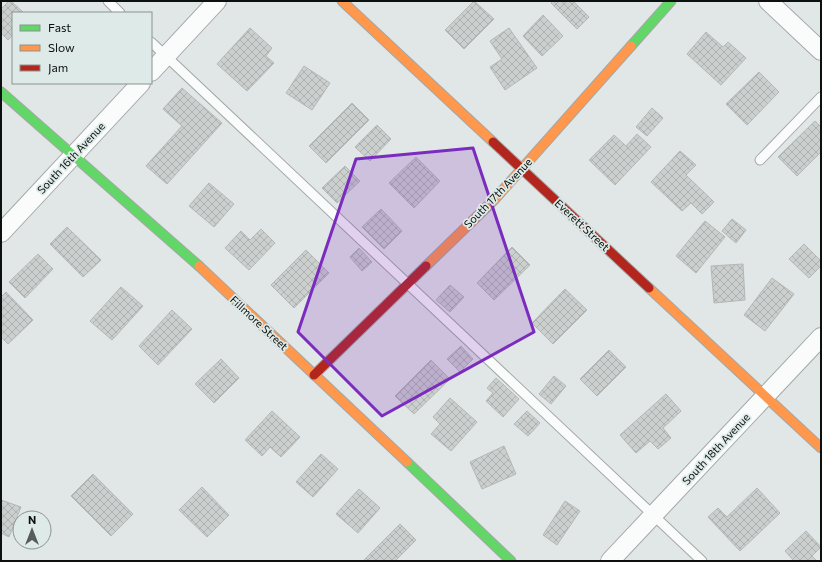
<svg xmlns="http://www.w3.org/2000/svg" width="822" height="562" font-family="Commissioner,sans-serif">
	<style>
		.building { fill: url(#building-cross-hatch); stroke: #b3b8b7 }
		.lines { fill: none; stroke-linecap: round; stroke-linejoin: round }
		.lane-casing { stroke: #a3a8a7; stroke-width: 11 }
		.street-casing { stroke: #a3a8a7; stroke-width: 20 }
		.fast-casing { stroke: #a3a8a7; stroke-width: 11 }
		.slow-casing { stroke: #a3a8a7; stroke-width: 11 }
		.jam-casing { stroke: #a3a8a7; stroke-width: 11 }
		.lane { stroke: #fafbfb; stroke-width: 9 }
		.street { stroke: #fafbfb; stroke-width: 18 }
		.fast { stroke: #63d668; stroke-width: 9 }
		.slow { stroke: #ff974d; stroke-width: 9 }
		.jam { stroke: #b3261e; stroke-width: 9 }
		.marked { fill: #7b2cbf; fill-opacity: 0.2; stroke: #7b2cbf; stroke-width: 3; stroke-linejoin: round }
		.labels { text-anchor: middle; stroke-width: 3.5; stroke-linejoin: round; paint-order: stroke }
		.street-label { font-size: 11px; fill: #0c100f; stroke: #deeae7 }
	</style>
	<defs>
		<pattern id="building-cross-hatch" width="8" height="8" patternUnits="userSpaceOnUse"><rect width="8" height="8" fill="#cbd0cf"/><path d="M0 0l8 8M0 8l8-8" fill="none" stroke="#adb2b1"/></pattern>
	</defs>
	<rect width="100%" height="100%" fill="#e1e7e6"/>
	<path class="building" d="M 9,1 L 11,1 L 24,13 L 13,13 L 13,34 L 8,40 L 1,33 L 1,9 Z
		M 474,1 L 494,19 L 464,49 L 445,30 Z
		M 553,1 L 573,1 L 589,17 L 577,29 L 551,3 Z
		M 543,15 L 563,36 L 542,56 L 523,36 Z
		M 250,28 L 272,48 L 266,56 L 274,63 L 247,91 L 217,64 Z
		M 509,28 L 537,68 L 505,90 L 490,67 L 502,59 L 490,41 Z
		M 706,32 L 723,47 L 728,42 L 746,58 L 721,85 L 687,54 Z
		M 304,66 L 330,83 L 312,110 L 286,93 Z
		M 759,72 L 779,92 L 747,125 L 726,104 Z
		M 182,88 L 222,123 L 167,184 L 146,166 L 182,126 L 163,109 Z
		M 352,103 L 369,120 L 326,163 L 309,146 Z
		M 652,108 L 663,118 L 647,136 L 636,127 Z
		M 815,121 L 821,127 L 821,152 L 797,176 L 778,157 Z
		M 377,125 L 391,139 L 370,161 L 355,147 Z
		M 637,134 L 651,147 L 615,185 L 589,160 L 614,135 L 626,146 Z
		M 680,151 L 696,165 L 686,175 L 714,202 L 702,214 L 691,203 L 682,211 L 651,182 Z
		M 416,157 L 440,181 L 414,208 L 389,183 Z
		M 345,166 L 360,181 L 337,203 L 322,188 Z
		M 209,183 L 234,204 L 214,227 L 189,206 Z
		M 381,209 L 402,231 L 384,249 L 362,227 Z
		M 732,219 L 746,230 L 736,243 L 722,231 Z
		M 705,221 L 725,237 L 696,273 L 676,256 Z
		M 67,227 L 101,260 L 83,277 L 50,244 Z
		M 261,229 L 275,243 L 249,270 L 225,248 L 241,231 L 250,240 Z
		M 804,244 L 821,261 L 821,266 L 809,278 L 789,259 Z
		M 512,247 L 530,265 L 494,300 L 477,283 Z
		M 359,248 L 372,262 L 362,271 L 350,257 Z
		M 306,250 L 329,273 L 294,308 L 271,285 Z
		M 38,254 L 53,269 L 25,298 L 9,282 Z
		M 743,264 L 745,300 L 714,303 L 711,266 Z
		M 772,278 L 794,294 L 765,331 L 744,315 Z
		M 450,285 L 464,297 L 450,312 L 436,300 Z
		M 121,287 L 143,306 L 112,340 L 90,321 Z
		M 565,289 L 587,310 L 553,344 L 532,323 Z
		M 6,292 L 33,320 L 8,344 L 1,337 L 1,297 Z
		M 172,310 L 192,329 L 158,365 L 139,346 Z
		M 461,346 L 473,359 L 460,372 L 447,359 Z
		M 609,350 L 626,367 L 597,396 L 580,379 Z
		M 221,359 L 239,378 L 214,403 L 195,384 Z
		M 431,360 L 450,379 L 414,414 L 395,396 Z
		M 554,376 L 566,386 L 551,404 L 539,394 Z
		M 496,378 L 519,399 L 503,417 L 486,401 L 493,393 L 487,388 Z
		M 666,394 L 681,411 L 663,428 L 671,438 L 658,449 L 650,441 L 636,453 L 620,435 Z
		M 450,398 L 477,422 L 451,451 L 431,434 L 440,424 L 433,417 Z
		M 272,411 L 300,437 L 281,457 L 270,447 L 262,456 L 245,440 Z
		M 527,411 L 540,423 L 528,436 L 514,424 Z
		M 504,446 L 516,474 L 482,489 L 470,462 Z
		M 321,454 L 338,469 L 313,497 L 296,482 Z
		M 93,474 L 133,514 L 111,536 L 71,496 Z
		M 202,487 L 229,515 L 207,537 L 179,510 Z
		M 757,488 L 780,513 L 740,551 L 708,517 L 718,508 L 727,517 Z
		M 359,489 L 380,508 L 358,533 L 336,514 Z
		M 1,500 L 21,507 L 9,537 L 1,533 Z
		M 565,501 L 580,511 L 557,545 L 543,535 Z
		M 400,524 L 416,540 L 395,561 L 363,561 Z
		M 806,531 L 821,547 L 812,556 L 817,561 L 794,561 L 785,551 Z"/>
	<g class="lines">
		<defs>
			<path id="lane" d="M 108,1 L 120,13
				M 151,42 L 702,561
				M 760,160 L 821,97"/>
			<path id="street" d="M 768,1 L 821,51
				M 151,72 L 217,1
				M 1,233 L 141,83
				M 610,561 L 821,337"/>
			<path id="fast" d="M 631,46 L 671,1
				M 1,92 L 199,266
				M 407,462 L 511,561"/>
			<path id="slow" d="M 342,1 L 493,142
				M 199,266 L 407,462
				M 426,266 L 494,200 L 631,46
				M 649,288 L 821,448"/>
			<path id="jam" d="M 493,142 L 649,288
				M 314,375 L 426,266"/>
		</defs>
		<use href="#lane" class="lane-casing"/>
		<use href="#street" class="street-casing"/>
		<use href="#fast" class="fast-casing"/>
		<use href="#slow" class="slow-casing"/>
		<use href="#jam" class="jam-casing"/>
		<use href="#lane" class="lane"/>
		<use href="#street" class="street"/>
		<use href="#fast" class="fast"/>
		<use href="#slow" class="slow"/>
		<use href="#jam" class="jam"/>
	</g>
	<path class="marked" d="M 473,148 L 534,332 L 382,416 L 298,332 L 356,159 Z"/>
	<g class="labels">
		<g class="street-label">
			<text transform="translate(71 158) rotate(-47)" y="4">South 16th Avenue</text>
			<text transform="translate(498 193) rotate(-46)" y="4">South 17th Avenue</text>
			<text transform="translate(582 225) rotate(43)" y="4">Everett Street</text>
			<text transform="translate(259 323) rotate(43)" y="4">Fillmore Street</text>
			<text transform="translate(716 449) rotate(-47)" y="4">South 18th Avenue</text>
		</g>
	</g>
	<rect width="822" height="562" fill="none" stroke="#0c100f" stroke-width="4"/>
	<rect x="12" y="12" width="140" height="72" fill="#deeae7" stroke="#8a9391"/>
	<rect x="20" y="25" width="20" height="6" fill="#63d668" stroke="#8a9391"/>
	<text x="48" y="32" font-size="12" fill="#0c100f">Fast</text>
	<rect x="20" y="45" width="20" height="6" fill="#ff974d" stroke="#8a9391"/>
	<text x="48" y="52" font-size="12" fill="#0c100f">Slow</text>
	<rect x="20" y="65" width="20" height="6" fill="#b3261e" stroke="#8a9391"/>
	<text x="48" y="72" font-size="12" fill="#0c100f">Jam</text>
	<g transform="translate(32 530)"><circle r="19" fill="#deeae7" stroke="#8a9391"/>
	<path d="M0-3L7 15L0 10L-7 15Z" fill="#575b5a"/>
	<text y="-6" font-size="11" font-weight="bold" text-anchor="middle" fill="#0c100f">N</text>
	</g>
</svg>
